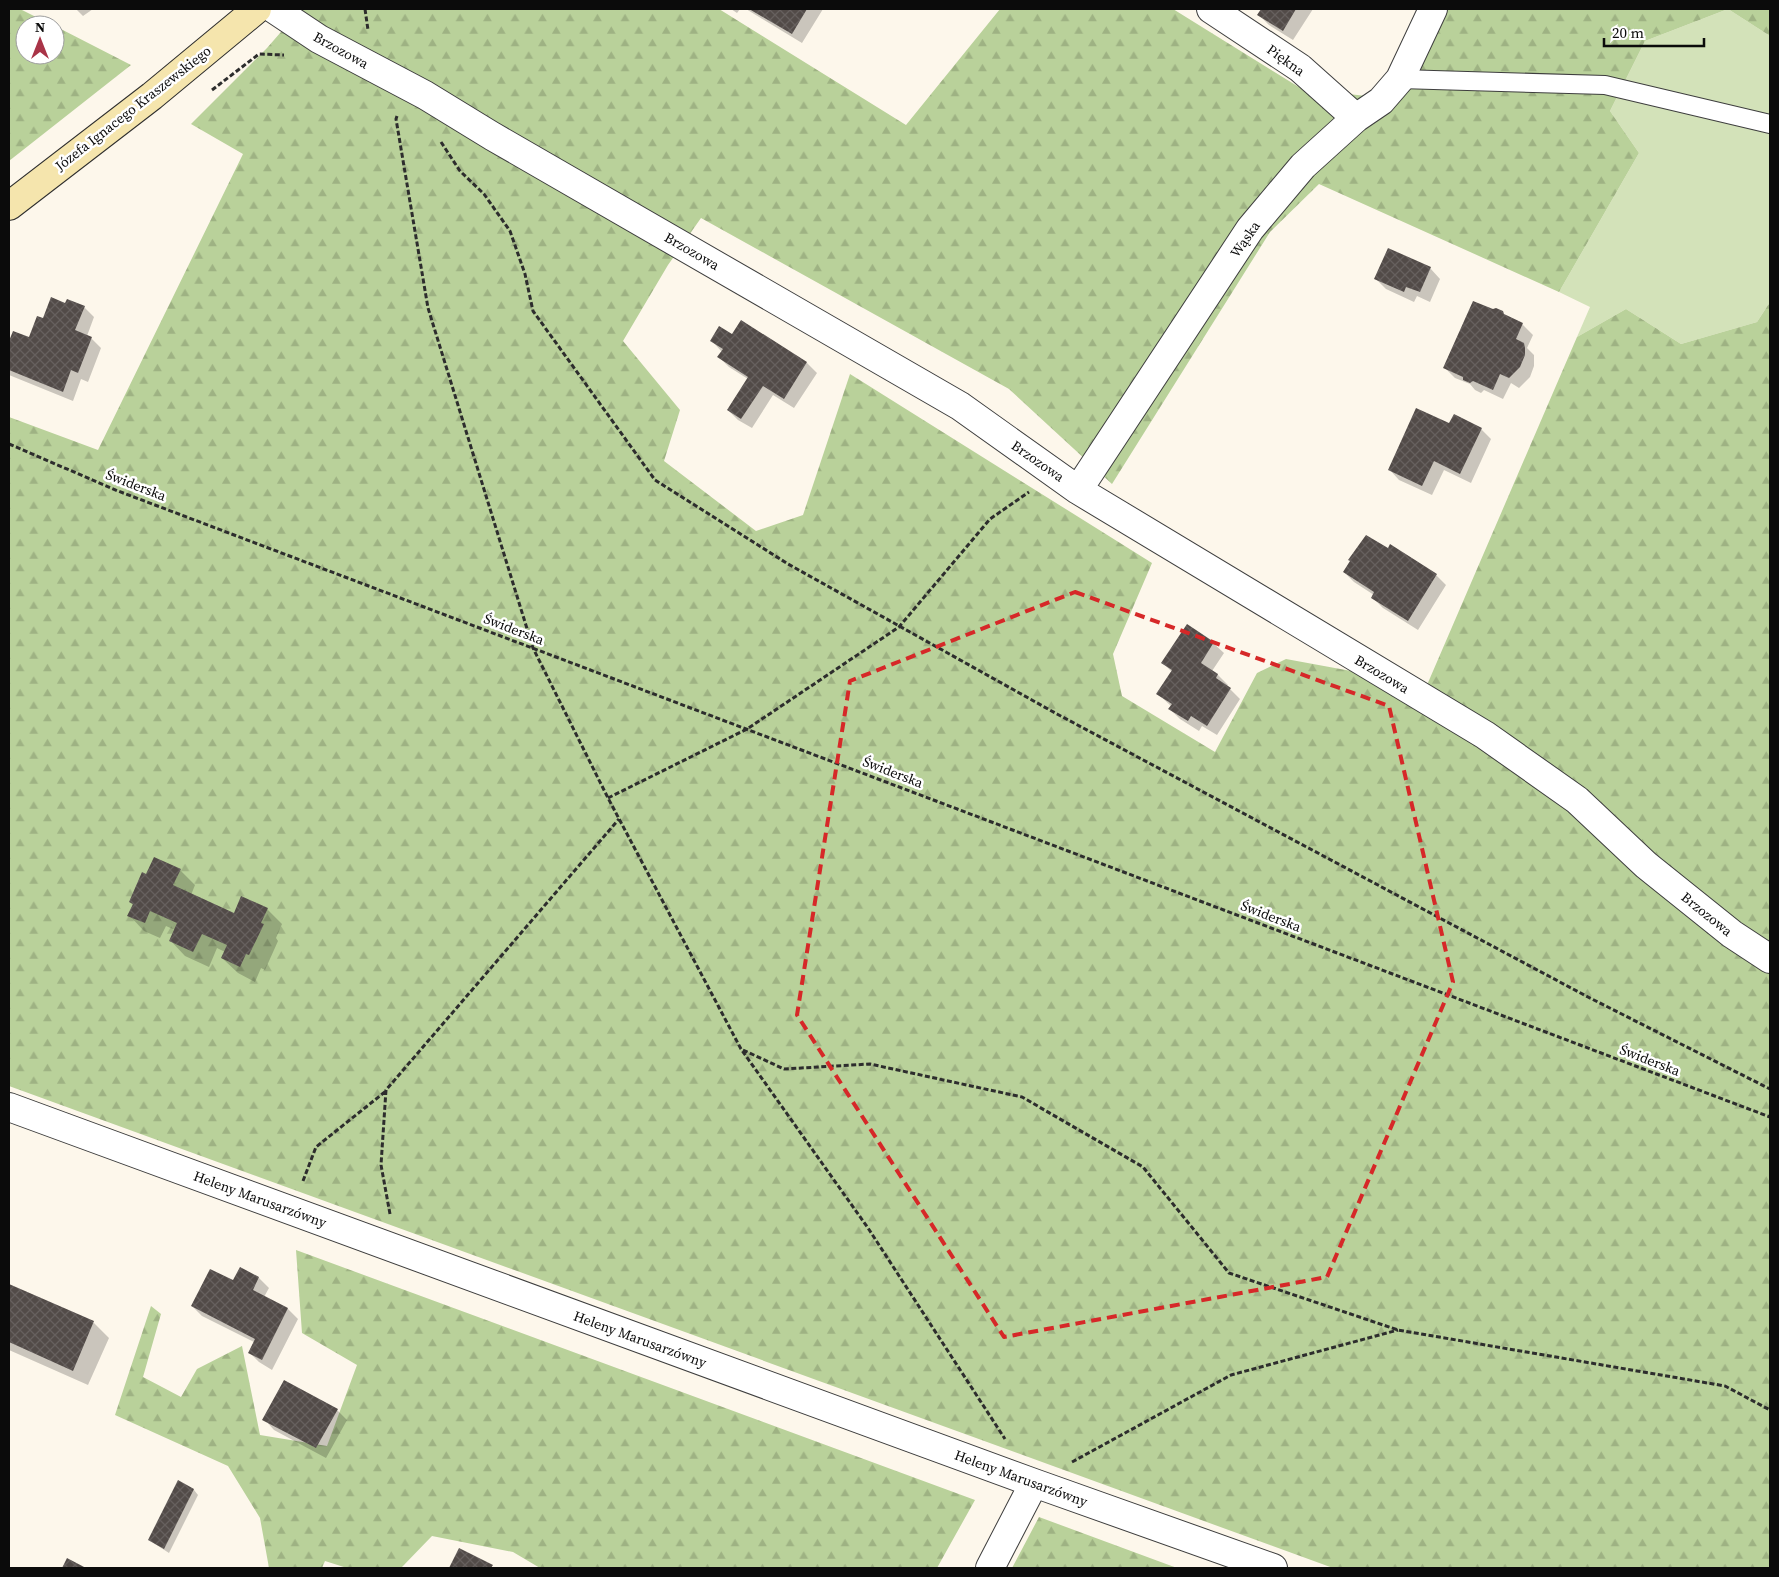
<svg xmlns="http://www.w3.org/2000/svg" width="1779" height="1577" font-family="'Source Serif 4',serif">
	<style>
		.grass { fill: #d3e2b9 }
		.forest { fill: url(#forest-firs) }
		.shadow { fill: #0003 }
		.building { fill: url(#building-cross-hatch) }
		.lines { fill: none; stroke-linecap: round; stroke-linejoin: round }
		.lane-casing { stroke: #3e3e3e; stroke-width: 20 }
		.street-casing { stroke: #3e3e3e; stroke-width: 30 }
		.secondary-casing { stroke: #2d2d2d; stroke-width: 30 }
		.path { stroke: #2d2d2d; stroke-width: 3; stroke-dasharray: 5 2.5; stroke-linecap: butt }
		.lane { stroke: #fff; stroke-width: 18 }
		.street { stroke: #fff; stroke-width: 28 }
		.secondary { stroke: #f5e5ad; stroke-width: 28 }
		.marked { fill: none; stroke: #d62828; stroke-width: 4; stroke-dasharray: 10 6; stroke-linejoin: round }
		.labels { text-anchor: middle; stroke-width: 5; stroke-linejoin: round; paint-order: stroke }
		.street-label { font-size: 14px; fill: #0b0b0b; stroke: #fff }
	</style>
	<defs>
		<pattern id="forest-firs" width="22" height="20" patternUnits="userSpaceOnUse" patternTransform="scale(1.25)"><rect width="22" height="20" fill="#b9d19a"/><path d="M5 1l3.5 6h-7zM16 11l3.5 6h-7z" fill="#9eb283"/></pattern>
		<pattern id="building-cross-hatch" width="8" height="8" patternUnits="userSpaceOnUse" patternTransform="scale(1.25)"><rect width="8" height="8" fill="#524b48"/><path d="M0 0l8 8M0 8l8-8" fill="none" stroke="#66605e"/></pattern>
	</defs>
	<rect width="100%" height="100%" fill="#fdf7eb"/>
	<path class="grass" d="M 1728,9 L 1770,36 L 1770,302 L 1757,322 L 1681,344 L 1626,309 L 1577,337 L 1590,307 L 1559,292 L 1639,153 L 1610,111 L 1645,41 Z"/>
	<path class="forest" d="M 9,9 L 20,9 L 52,25 L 25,25 L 25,55 L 55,55 L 55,26 L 131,65 L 9,161 Z
		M 301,9 L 719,9 L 906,125 L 1000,9 L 1173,9 L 1302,89 L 1385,98 L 1424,9 L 1770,9 L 1770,36 L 1728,9 L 1645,41 L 1610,111 L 1639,153 L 1559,292 L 1319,184 L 1270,232 L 1112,484 L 1009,389 L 701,218 L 668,265 L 623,341 L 680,410 L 664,461 L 756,531 L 803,515 L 850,374 L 1152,563 L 1113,654 L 1122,696 L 1215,752 L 1257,673 L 1286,659 L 1427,685 L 1577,337 L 1626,309 L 1681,344 L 1757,322 L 1770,302 L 1770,1568 L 1333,1568 L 9,1086 L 9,417 L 98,450 L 243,154 L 191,124 L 267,48 Z
		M 296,1250 L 975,1500 L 937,1568 L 540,1568 L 513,1552 L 432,1536 L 401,1568 L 347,1568 L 325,1561 L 322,1568 L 269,1568 L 260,1518 L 228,1466 L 115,1415 L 151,1306 L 161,1314 L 143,1377 L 181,1397 L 197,1369 L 242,1346 L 260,1435 L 327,1446 L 357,1365 L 302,1333 Z
		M 1039,1517 L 1177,1568 L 1012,1568 Z"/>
	<path class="shadow" d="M 76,9 L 93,9 L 83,16 Z
		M 731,9 L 740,9 L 737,13 Z
		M 746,9 L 823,9 L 802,43 Z
		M 1262,9 L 1313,9 L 1293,40 L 1269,25 L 1259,15 Z
		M 1430,268 L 1440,279 L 1430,302 L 1417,296 L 1414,302 L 1386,289 L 1376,279 Z
		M 66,304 L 84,307 L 94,317 L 87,336 L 91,338 L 101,348 L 88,382 L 81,379 L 73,401 L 9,375 L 9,345 L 14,332 L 30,338 L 43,319 Z
		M 1507,317 L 1522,324 L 1533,335 L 1527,348 L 1534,355 L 1534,366 L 1530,377 L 1519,388 L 1511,383 L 1503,399 L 1484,390 L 1481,393 L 1475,390 L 1470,384 L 1455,378 L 1444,367 Z
		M 712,341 L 807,363 L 817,373 L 794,408 L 773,395 L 752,428 L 738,420 L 728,410 L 748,379 L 729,367 L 719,357 L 722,352 Z
		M 1450,424 L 1481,429 L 1491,439 L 1471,483 L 1444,470 L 1432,495 L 1399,480 L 1389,469 Z
		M 1351,561 L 1436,575 L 1446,585 L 1418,630 L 1383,608 L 1373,598 L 1374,595 L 1354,582 L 1344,572 Z
		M 1213,643 L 1224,653 L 1212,671 L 1218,675 L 1228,685 L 1227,686 L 1240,699 L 1217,735 L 1202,726 L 1199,731 L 1180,719 L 1170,709 L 1171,706 L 1158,694 L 1172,672 L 1163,663 Z
		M 180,870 L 195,885 L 191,895 L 234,914 L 267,909 L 282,924 L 276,938 L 278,941 L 265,970 L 261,968 L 255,982 L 238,973 L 222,958 L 225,952 L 217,948 L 209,967 L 185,956 L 170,940 L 175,930 L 166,926 L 160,938 L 144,931 L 129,915 L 133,905 L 130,902 L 146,876 Z
		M 259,1278 L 269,1288 L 264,1297 L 288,1309 L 298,1319 L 272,1370 L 259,1362 L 249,1352 L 254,1342 L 202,1316 L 192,1306 L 234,1282 Z
		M 9,1285 L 94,1323 L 109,1338 L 88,1385 L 9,1350 Z
		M 337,1410 L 347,1420 L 326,1458 L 274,1430 L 264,1419 Z
		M 179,1482 L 194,1490 L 198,1495 L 169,1553 L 155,1544 L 150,1540 Z"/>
	<path class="building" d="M 749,9 L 807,9 L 792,34 Z
		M 1261,9 L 1296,9 L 1283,31 L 1257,15 Z
		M 1388,248 L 1431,267 L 1420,292 L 1406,287 L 1404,292 L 1374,279 Z
		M 51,297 L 65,303 L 67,299 L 85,306 L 75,330 L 92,337 L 78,373 L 71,370 L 63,392 L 9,370 L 9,341 L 13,331 L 29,337 L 37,316 L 43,318 Z
		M 1473,301 L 1493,309 L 1496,308 L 1503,311 L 1504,314 L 1523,323 L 1516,339 L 1524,343 L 1525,348 L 1525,355 L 1520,367 L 1509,378 L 1500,374 L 1493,390 L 1473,381 L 1470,383 L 1463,380 L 1463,377 L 1443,368 Z
		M 741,320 L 807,362 L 784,399 L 763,386 L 741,419 L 727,410 L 748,377 L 717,357 L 723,349 L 710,341 L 719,326 L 732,334 Z
		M 1416,408 L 1449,423 L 1454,414 L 1482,428 L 1460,474 L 1434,461 L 1422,486 L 1388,470 Z
		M 1366,535 L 1388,548 L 1390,544 L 1437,574 L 1408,621 L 1371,598 L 1374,592 L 1343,572 L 1350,561 L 1348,560 Z
		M 1187,624 L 1214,642 L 1201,663 L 1218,674 L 1216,678 L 1231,688 L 1207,726 L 1191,716 L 1188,721 L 1168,709 L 1172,704 L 1156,694 L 1172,670 L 1161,663 Z
		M 154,857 L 181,869 L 173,885 L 234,913 L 241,896 L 268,908 L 261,923 L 264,924 L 249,955 L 246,954 L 240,967 L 221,958 L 227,945 L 202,934 L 193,952 L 169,941 L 177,923 L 150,911 L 145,923 L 127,916 L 133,904 L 129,902 L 142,872 L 146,874 Z
		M 240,1267 L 259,1277 L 253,1290 L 288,1308 L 262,1360 L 248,1353 L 255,1339 L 191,1306 L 210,1269 L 233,1280 Z
		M 9,1284 L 94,1321 L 73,1371 L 9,1342 Z
		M 284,1380 L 338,1409 L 316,1448 L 262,1420 Z
		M 178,1480 L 194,1489 L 164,1549 L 148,1540 Z
		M 459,1548 L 493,1565 L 491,1568 L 449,1568 Z
		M 67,1558 L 86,1568 L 62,1568 Z"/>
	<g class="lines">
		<defs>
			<path id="lane" d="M 1400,79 L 1605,85 L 1770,124"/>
			<path id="street" d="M 274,9 L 319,39 L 425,95 L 492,136 L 960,406 L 1078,490 L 1485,735 L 1577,800 L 1646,865 L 1732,934 L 1770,959
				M 1211,9 L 1300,68 L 1356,118
				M 1078,490 L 1250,229 L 1303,166 L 1356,118 L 1381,101 L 1400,79 L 1433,9
				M 9,1107 L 1034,1483 L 1273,1568
				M 990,1568 L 1034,1483"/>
			<path id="secondary" d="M 9,206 L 152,96 L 257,9"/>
		</defs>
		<use href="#lane" class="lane-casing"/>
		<use href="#street" class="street-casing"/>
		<use href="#secondary" class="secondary-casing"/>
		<path class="path" d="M 365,9 L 368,30
			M 212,90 L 259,54 L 284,55
			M 397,116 L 396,119 L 428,308 L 533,648 L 608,798 L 741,1049 L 868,1228 L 1005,1439
			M 441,142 L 460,171 L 484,194 L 510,231 L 525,274 L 533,311 L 655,480 L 788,564 L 1057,714 L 1588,997 L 1770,1089
			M 9,444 L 118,491 L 1770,1117
			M 608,798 L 747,729 L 899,627 L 990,519 L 1029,492
			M 743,1050 L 784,1069 L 870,1064 L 1022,1097 L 1143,1167 L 1229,1273 L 1398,1330 L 1725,1386 L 1770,1410
			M 303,1181 L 316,1147 L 386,1091
			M 390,1214 L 381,1165 L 386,1090 L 619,819
			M 1072,1462 L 1231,1375 L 1398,1330"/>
		<use href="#lane" class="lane"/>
		<use href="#street" class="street"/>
		<use href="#secondary" class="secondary"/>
	</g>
	<path class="marked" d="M 1075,592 L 1389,706 L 1453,982 L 1327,1277 L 1004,1337 L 797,1015 L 850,681 Z"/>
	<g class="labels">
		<g class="street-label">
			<text transform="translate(341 50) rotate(29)" y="5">Brzozowa</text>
			<text transform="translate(1286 60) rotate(36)" y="5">Piękna</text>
			<text transform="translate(133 108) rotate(-38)" y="5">Józefa Ignacego Kraszewskiego</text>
			<text transform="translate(1245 239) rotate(-55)" y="5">Wąska</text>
			<text transform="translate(692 251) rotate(30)" y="5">Brzozowa</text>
			<text transform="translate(1038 461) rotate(35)" y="5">Brzozowa</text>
			<text transform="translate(136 485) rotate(21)" y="5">Świderska</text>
			<text transform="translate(514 629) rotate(21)" y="5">Świderska</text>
			<text transform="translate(1382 674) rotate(31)" y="5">Brzozowa</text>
			<text transform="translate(893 772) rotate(21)" y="5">Świderska</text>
			<text transform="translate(1707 914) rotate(39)" y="5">Brzozowa</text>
			<text transform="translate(1271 916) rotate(21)" y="5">Świderska</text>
			<text transform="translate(1650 1060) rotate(21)" y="5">Świderska</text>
			<text transform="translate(260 1199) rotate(20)" y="5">Heleny Marusarzówny</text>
			<text transform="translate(640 1339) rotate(20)" y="5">Heleny Marusarzówny</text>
			<text transform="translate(1021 1478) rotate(20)" y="5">Heleny Marusarzówny</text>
		</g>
	</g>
	<rect width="1779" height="1577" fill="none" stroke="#0b0b0b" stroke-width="20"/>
	<g transform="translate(40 40)"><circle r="24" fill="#ffffff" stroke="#9d9d9d"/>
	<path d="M0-4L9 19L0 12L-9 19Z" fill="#a93447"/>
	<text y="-8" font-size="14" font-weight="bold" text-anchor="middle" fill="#0b0b0b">N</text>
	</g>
	<path d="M1604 38v8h100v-8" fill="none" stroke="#0b0b0b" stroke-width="2.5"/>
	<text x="1612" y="38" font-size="15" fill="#0b0b0b" stroke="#ffffff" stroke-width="4" paint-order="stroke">20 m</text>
</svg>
